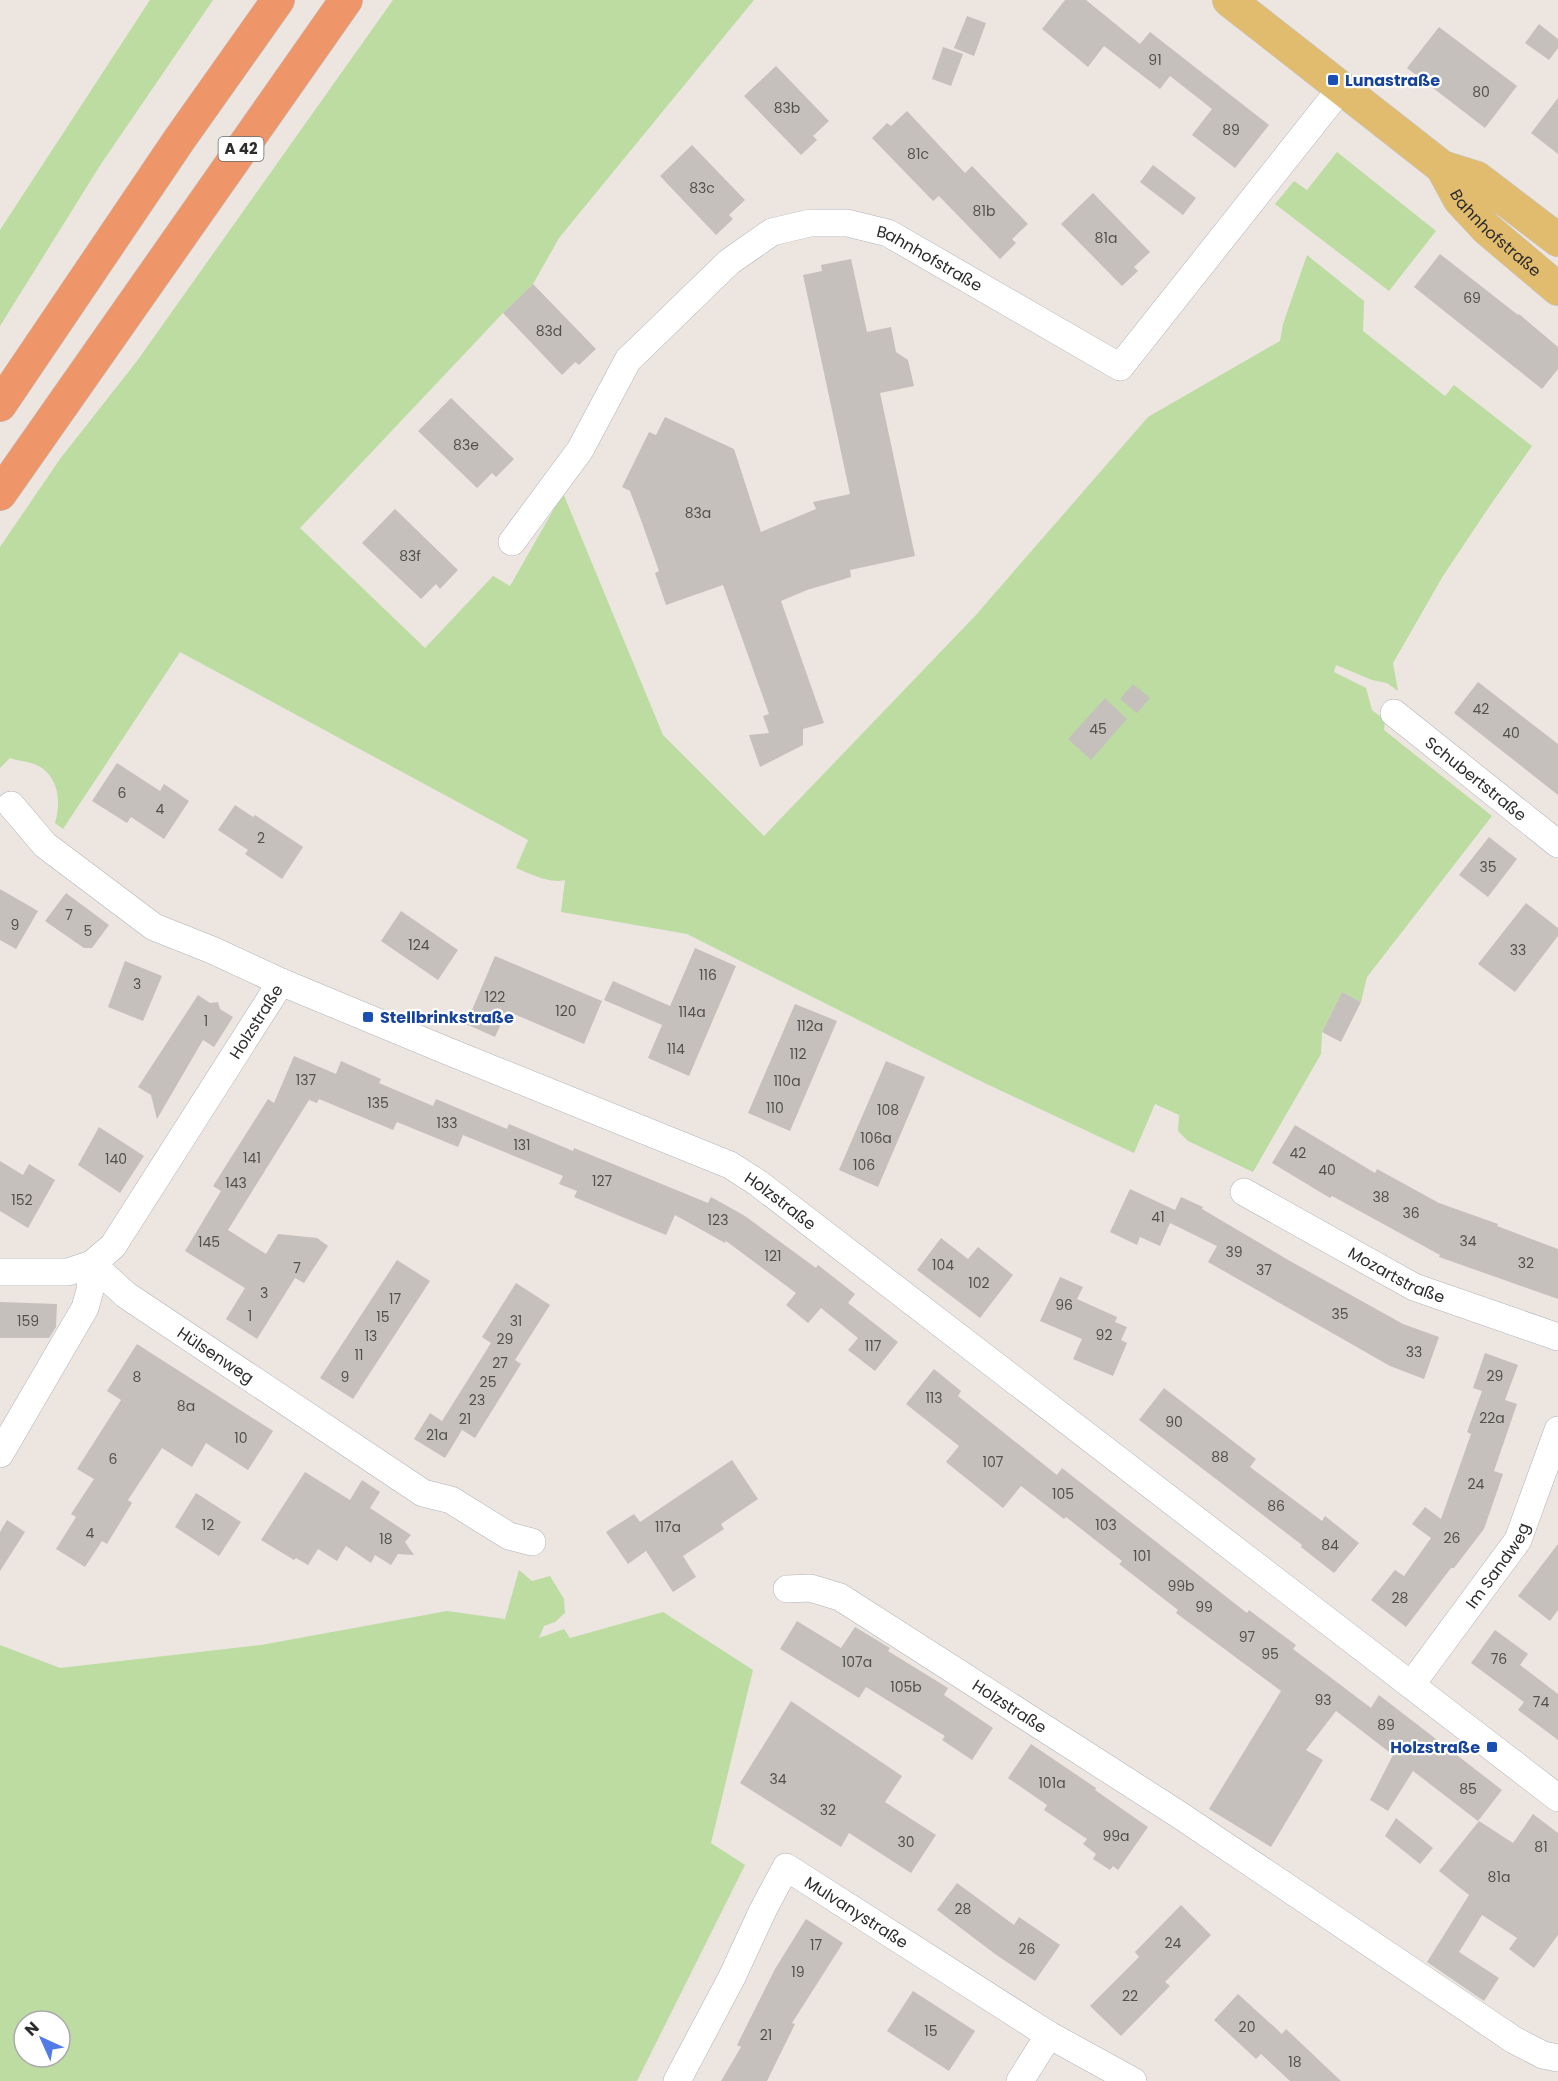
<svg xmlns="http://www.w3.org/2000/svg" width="1558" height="2081" font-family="Poppins,sans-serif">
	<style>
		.green { fill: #bcdca2; fill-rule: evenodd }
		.building { fill: #c5c0bb }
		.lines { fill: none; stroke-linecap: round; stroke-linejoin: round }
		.minor-casing { stroke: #b0b3bb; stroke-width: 28 }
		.major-casing { stroke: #c4c4c4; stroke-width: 34 }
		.highway-casing { stroke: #c4c4c4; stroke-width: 34 }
		.minor { stroke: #fff; stroke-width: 27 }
		.major { stroke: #e2bc6e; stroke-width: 33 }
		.highway { stroke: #ee9669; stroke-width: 33 }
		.transit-dot { fill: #1a4fb4; stroke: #fff; stroke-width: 2 }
		.labels { text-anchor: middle; stroke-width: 4.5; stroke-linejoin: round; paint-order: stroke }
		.number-label { font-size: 14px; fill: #525150 }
		.shield { fill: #fff; stroke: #6b6b6b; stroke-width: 1.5 }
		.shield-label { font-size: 15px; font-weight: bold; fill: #2c2c2c }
		.transit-label { font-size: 16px; font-weight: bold; fill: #164399; stroke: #fff; text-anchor: start }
		.street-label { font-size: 16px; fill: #2c2c2c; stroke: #fff }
	</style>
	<rect width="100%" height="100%" fill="#ece5e0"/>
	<path class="green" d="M 150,0 L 213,0 L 101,164 L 0,326 L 0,230 Z
		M 393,0 L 754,0 L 559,238 L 533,284 L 503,313 L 300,528 L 425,648 L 493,576 L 510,586 L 563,493 L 663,735 L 764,836 L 975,616 L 1148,417 L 1280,341 L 1283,324 L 1307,255 L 1364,301 L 1363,331 L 1445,396 L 1454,385 L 1532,446 L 1489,507 L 1443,576 L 1393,663 L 1398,691 L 1387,683 L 1372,680 L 1336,665 L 1334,672 L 1366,688 L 1372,710 L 1385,720 L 1384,730 L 1492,816 L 1367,977 L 1361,1002 L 1342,992 L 1322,1032 L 1321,1054 L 1253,1172 L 1188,1141 L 1178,1131 L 1179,1115 L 1155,1104 L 1134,1153 L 974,1078 L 687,934 L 561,912 L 565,880 C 549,884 531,874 516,868 L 528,840 L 180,652 L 63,829 L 55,823 C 62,801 58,773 34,764 C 26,761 18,761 10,758 L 0,768 L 0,547 L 60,459 L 137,361 Z
		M 1337,152 L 1436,231 L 1389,291 L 1275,204 L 1294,181 L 1307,190 Z
		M 519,1570 L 532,1581 L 550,1576 L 564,1599 L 565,1613 L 555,1622 L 544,1626 L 539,1638 L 564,1629 L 570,1638 L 663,1612 L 753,1670 L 711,1843 L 745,1865 L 637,2081 L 0,2081 L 0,1645 L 60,1668 L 261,1645 L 447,1611 L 505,1619 ZM 24,2021 L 60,2021 L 60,2057 L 24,2057 Z"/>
	<path class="building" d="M 1065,0 L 1086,0 L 1140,44 L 1150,32 L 1269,125 L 1235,168 L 1192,135 L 1212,109 L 1170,76 L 1160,89 L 1104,46 L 1088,67 L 1042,29 Z
		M 967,16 L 986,23 L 974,56 L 954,48 Z
		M 1539,24 L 1558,39 L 1558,48 L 1549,60 L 1525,43 Z
		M 1439,27 L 1517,86 L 1485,128 L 1407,68 Z
		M 943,47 L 963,54 L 951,86 L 932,79 Z
		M 776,66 L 829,121 L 813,136 L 817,140 L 801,155 L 744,96 Z
		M 1558,98 L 1558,154 L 1531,133 Z
		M 907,111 L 965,173 L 972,166 L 1028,224 L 1012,239 L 1016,243 L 1000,259 L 939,196 L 933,201 L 872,138 L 887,123 L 891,126 Z
		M 692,145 L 745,200 L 729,215 L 733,219 L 716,235 L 660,176 Z
		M 1153,165 L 1196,198 L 1183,215 L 1140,182 Z
		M 1093,193 L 1150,252 L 1134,267 L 1138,271 L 1122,286 L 1061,224 Z
		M 1440,254 L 1518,315 L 1519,314 L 1558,347 L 1558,369 L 1542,389 L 1414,287 Z
		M 851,259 L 867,332 L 891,327 L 896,352 L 908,360 L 914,386 L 880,393 L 915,556 L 850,570 L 851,577 L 807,590 L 781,601 L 824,723 L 803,729 L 803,745 L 760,767 L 749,735 L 769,733 L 763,716 L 769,714 L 723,585 L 666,605 L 655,573 L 659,571 L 641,520 L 630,491 L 622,487 L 649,432 L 656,435 L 665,417 L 734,449 L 761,532 L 816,509 L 813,502 L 850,494 L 803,275 L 822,271 L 821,265 Z
		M 533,284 L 596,349 L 579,365 L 575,362 L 562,375 L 503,313 Z
		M 451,398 L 514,459 L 496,477 L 492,473 L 477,488 L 418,431 Z
		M 395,509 L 458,570 L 440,589 L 436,584 L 421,599 L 362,543 Z
		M 1478,682 L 1558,744 L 1558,795 L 1454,713 Z
		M 1133,684 L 1150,698 L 1137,713 L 1120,699 Z
		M 1105,698 L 1127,719 L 1091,760 L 1068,739 Z
		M 117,763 L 160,791 L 164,784 L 189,801 L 164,839 L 131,817 L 127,823 L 92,801 Z
		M 235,805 L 253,817 L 255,815 L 303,847 L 282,879 L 245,854 L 248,850 L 218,830 Z
		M 1489,837 L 1517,859 L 1488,897 L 1459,875 Z
		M 0,889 L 38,911 L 16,949 L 0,940 Z
		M 66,893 L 109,925 L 92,948 L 84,948 L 45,921 Z
		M 1526,903 L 1558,928 L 1558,936 L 1515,992 L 1478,964 Z
		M 401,911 L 458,950 L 438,980 L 381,941 Z
		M 695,948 L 736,966 L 689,1076 L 648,1058 L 662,1025 L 604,1000 L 613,981 L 670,1006 Z
		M 495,956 L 602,1001 L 584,1044 L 507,1011 L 495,1037 L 466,1024 Z
		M 125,961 L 162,976 L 143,1021 L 108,1007 Z
		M 1342,992 L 1361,1002 L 1341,1042 L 1322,1032 Z
		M 198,995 L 210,1003 L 218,1002 L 220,1009 L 233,1017 L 214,1047 L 203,1040 L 157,1119 L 151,1095 L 138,1087 Z
		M 795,1004 L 837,1021 L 790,1131 L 748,1113 Z
		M 294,1056 L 336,1074 L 341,1061 L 381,1079 L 379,1083 L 433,1106 L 436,1099 L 507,1129 L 509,1124 L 573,1151 L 574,1148 L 708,1203 L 711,1197 L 745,1216 L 816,1268 L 818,1265 L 855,1294 L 848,1303 L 898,1342 L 875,1371 L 848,1350 L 858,1338 L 821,1308 L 808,1323 L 786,1305 L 796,1293 L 726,1241 L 725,1243 L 675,1215 L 666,1235 L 574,1197 L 577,1191 L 559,1184 L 563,1176 L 463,1135 L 458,1147 L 397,1122 L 393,1130 L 319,1099 L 317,1103 L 309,1100 L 228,1230 L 266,1254 L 278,1234 L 317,1238 L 328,1246 L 304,1283 L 295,1278 L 257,1339 L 226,1319 L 245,1288 L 185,1251 L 221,1191 L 213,1186 L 268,1099 L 274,1103 Z
		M 886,1061 L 925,1077 L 878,1187 L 839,1170 Z
		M 1295,1125 L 1375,1173 L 1377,1169 L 1439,1203 L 1498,1224 L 1497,1226 L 1558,1249 L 1558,1299 L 1439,1257 L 1440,1255 L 1332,1196 L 1330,1198 L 1272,1163 Z
		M 99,1127 L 144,1156 L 120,1193 L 78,1165 Z
		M 0,1161 L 23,1175 L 29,1164 L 55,1180 L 28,1228 L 0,1211 Z
		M 1130,1189 L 1175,1210 L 1181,1197 L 1203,1207 L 1202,1209 L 1290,1261 L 1403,1324 L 1439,1337 L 1424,1379 L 1390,1366 L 1208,1262 L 1217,1246 L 1170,1223 L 1160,1246 L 1140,1237 L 1137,1245 L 1110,1232 Z
		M 941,1238 L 968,1259 L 978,1247 L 1013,1275 L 980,1318 L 917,1270 Z
		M 397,1260 L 430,1281 L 353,1399 L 320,1378 Z
		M 1060,1277 L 1083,1287 L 1077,1299 L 1117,1317 L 1115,1322 L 1127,1327 L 1121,1340 L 1127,1343 L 1113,1376 L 1073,1359 L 1082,1339 L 1040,1321 Z
		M 516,1283 L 550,1305 L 515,1360 L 521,1364 L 475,1438 L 462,1430 L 445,1458 L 414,1439 L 430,1413 L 442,1421 L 491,1343 L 482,1337 Z
		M 0,1302 L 57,1304 L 56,1327 L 49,1338 L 0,1338 Z
		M 137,1344 L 273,1431 L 248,1470 L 206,1443 L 192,1467 L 162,1448 L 128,1500 L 132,1503 L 107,1544 L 102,1541 L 85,1567 L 56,1549 L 76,1517 L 71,1514 L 94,1479 L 77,1469 L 121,1400 L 107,1391 Z
		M 1485,1353 L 1518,1365 L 1505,1400 L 1517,1404 L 1494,1471 L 1503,1474 L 1484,1529 L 1454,1568 L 1451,1568 L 1406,1627 L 1371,1600 L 1395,1570 L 1404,1576 L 1431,1538 L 1412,1524 L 1425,1507 L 1441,1519 L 1471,1434 L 1467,1432 L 1482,1391 L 1473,1388 Z
		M 934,1369 L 961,1391 L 958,1396 L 1057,1475 L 1062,1468 L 1247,1613 L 1249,1610 L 1296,1645 L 1293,1649 L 1371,1708 L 1379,1695 L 1502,1790 L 1478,1821 L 1413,1771 L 1388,1811 L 1370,1800 L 1393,1755 L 1336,1711 L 1306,1750 L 1323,1760 L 1271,1847 L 1209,1809 L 1281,1691 L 1176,1613 L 1178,1610 L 1119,1564 L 1122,1561 L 1066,1517 L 1064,1519 L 1021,1486 L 1003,1508 L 946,1462 L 959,1446 L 906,1404 Z
		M 1164,1388 L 1256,1459 L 1250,1467 L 1322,1521 L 1325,1516 L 1359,1543 L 1334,1573 L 1301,1547 L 1302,1545 L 1139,1420 Z
		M 732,1460 L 758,1499 L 721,1524 L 724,1529 L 683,1556 L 696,1577 L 673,1592 L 646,1551 L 628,1564 L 606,1532 L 634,1514 L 640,1522 Z
		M 305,1472 L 350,1500 L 362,1480 L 380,1492 L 370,1508 L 411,1535 L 405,1542 L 414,1555 L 398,1554 L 391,1565 L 375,1555 L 371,1563 L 346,1546 L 337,1561 L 318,1549 L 308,1565 L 296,1558 L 294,1560 L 261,1540 Z
		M 196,1493 L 241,1522 L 219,1556 L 175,1527 Z
		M 7,1520 L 25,1532 L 0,1571 L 0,1532 Z
		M 1558,1544 L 1558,1610 L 1550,1621 L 1518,1596 Z
		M 797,1621 L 841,1648 L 855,1627 L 890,1648 L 888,1651 L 948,1688 L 944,1695 L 993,1728 L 972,1760 L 942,1740 L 945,1736 L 866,1687 L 859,1698 L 780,1649 Z
		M 1495,1630 L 1528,1654 L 1520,1665 L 1558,1694 L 1558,1740 L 1518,1710 L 1524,1702 L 1471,1663 Z
		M 791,1701 L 902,1776 L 885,1802 L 936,1835 L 911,1873 L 849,1833 L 841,1847 L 740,1783 Z
		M 1031,1744 L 1096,1788 L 1095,1790 L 1148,1827 L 1118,1870 L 1113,1866 L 1110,1870 L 1093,1859 L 1096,1854 L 1083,1844 L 1087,1839 L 1044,1810 L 1047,1805 L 1008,1778 Z
		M 1533,1814 L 1558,1833 L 1558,1935 L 1534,1968 L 1509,1949 L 1517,1938 L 1482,1915 L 1459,1952 L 1499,1978 L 1484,2001 L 1427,1962 L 1469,1895 L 1439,1871 L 1479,1821 L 1513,1843 Z
		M 1396,1818 L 1433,1848 L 1420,1864 L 1385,1836 Z
		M 957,1883 L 1014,1925 L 1019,1917 L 1060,1945 L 1035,1981 L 995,1954 L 937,1910 Z
		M 1181,1905 L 1211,1935 L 1165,1982 L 1170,1986 L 1121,2036 L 1090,2006 L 1139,1957 L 1135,1952 Z
		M 806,1919 L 843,1943 L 792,2023 L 795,2024 L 767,2081 L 721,2081 L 741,2047 L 737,2045 L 775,1969 Z
		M 913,1991 L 975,2031 L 949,2071 L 887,2031 Z
		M 1238,1994 L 1282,2034 L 1286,2029 L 1341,2081 L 1290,2081 L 1261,2054 L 1256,2059 L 1214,2020 Z"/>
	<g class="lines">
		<defs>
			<g id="minor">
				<path id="s1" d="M 512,542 L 580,450 L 628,360 L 729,262 L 772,232 L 810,223 L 847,223 L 888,233 L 1120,367 L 1342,87"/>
				<path id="s2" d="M 1394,713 L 1558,844"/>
				<path id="s3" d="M 11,805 L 45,845 L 154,927 L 212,950 L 281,982 L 445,1050 L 730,1165 L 758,1183 L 1558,1798"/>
				<path id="s4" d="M 1244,1192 L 1414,1287 L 1558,1337"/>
				<path id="s5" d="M 92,1264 L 126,1295 L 423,1493 L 451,1500 L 509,1536 L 532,1542"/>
				<path id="s6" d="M 0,1272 L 68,1272 L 92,1264 L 113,1246 L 281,982"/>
				<path d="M 0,1454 L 85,1308 L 90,1290 L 92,1264"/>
				<path id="s7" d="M 787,1589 L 810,1588 L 840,1597 L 1178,1814 L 1514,2040 L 1543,2055 L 1558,2058"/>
				<path id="s8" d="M 1411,1685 L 1518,1540 L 1558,1430"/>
				<path id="s9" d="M 677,2081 L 732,1977 L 763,1910 L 786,1867 L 1049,2035 L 1133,2081"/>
				<path d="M 1020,2081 L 1049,2035"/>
			</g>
			<g id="major">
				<path d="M 1229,0 L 1442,167 L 1477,178 L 1558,240"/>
				<path id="s10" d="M 1442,167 L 1460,200 L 1487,229 L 1558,289"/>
			</g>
			<path id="highway" d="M 0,405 L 179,140 L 278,0
				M 0,494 L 346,0"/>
		</defs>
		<use href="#minor" class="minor-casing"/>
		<use href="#major" class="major-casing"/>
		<use href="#highway" class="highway-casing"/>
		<use href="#minor" class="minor"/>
		<use href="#major" class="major"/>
		<use href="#highway" class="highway"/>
	</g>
	<g class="transit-dot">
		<rect x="1327" y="74" width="12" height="12" rx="3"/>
		<rect x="362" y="1011" width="12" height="12" rx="3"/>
		<rect x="1486" y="1741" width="12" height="12" rx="3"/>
	</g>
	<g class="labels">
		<g class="number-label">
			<text x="1155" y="65">91</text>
			<text x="1481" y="97">80</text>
			<text x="787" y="113">83b</text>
			<text x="1231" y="135">89</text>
			<text x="918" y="159">81c</text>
			<text x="702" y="193">83c</text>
			<text x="984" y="216">81b</text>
			<text x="1106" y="243">81a</text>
			<text x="1472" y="303">69</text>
			<text x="549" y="336">83d</text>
			<text x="466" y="450">83e</text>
			<text x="698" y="518">83a</text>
			<text x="410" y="561">83f</text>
			<text x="1481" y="714">42</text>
			<text x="1098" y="734">45</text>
			<text x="1511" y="738">40</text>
			<text x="122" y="798">6</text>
			<text x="160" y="814">4</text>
			<text x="261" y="843">2</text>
			<text x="1488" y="872">35</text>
			<text x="69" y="920">7</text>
			<text x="15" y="930">9</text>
			<text x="88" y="936">5</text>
			<text x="419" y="950">124</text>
			<text x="1518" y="955">33</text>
			<text x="708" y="980">116</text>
			<text x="137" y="989">3</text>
			<text x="495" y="1002">122</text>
			<text x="566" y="1016">120</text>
			<text x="692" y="1017">114a</text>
			<text x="206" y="1026">1</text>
			<text x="810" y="1031">112a</text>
			<text x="676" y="1054">114</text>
			<text x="798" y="1059">112</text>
			<text x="306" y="1085">137</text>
			<text x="787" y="1086">110a</text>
			<text x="378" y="1108">135</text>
			<text x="775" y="1113">110</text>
			<text x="888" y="1115">108</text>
			<text x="447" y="1128">133</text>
			<text x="876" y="1143">106a</text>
			<text x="522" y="1150">131</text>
			<text x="1298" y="1158">42</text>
			<text x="252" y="1163">141</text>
			<text x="116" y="1164">140</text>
			<text x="864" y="1170">106</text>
			<text x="1327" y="1175">40</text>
			<text x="602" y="1186">127</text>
			<text x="236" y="1188">143</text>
			<text x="1381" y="1202">38</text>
			<text x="22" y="1205">152</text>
			<text x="1411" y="1218">36</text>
			<text x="1158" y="1222">41</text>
			<text x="718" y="1225">123</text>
			<text x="1468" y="1246">34</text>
			<text x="209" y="1247">145</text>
			<text x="1234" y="1257">39</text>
			<text x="773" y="1261">121</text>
			<text x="1526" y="1268">32</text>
			<text x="943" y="1270">104</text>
			<text x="297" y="1273">7</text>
			<text x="1264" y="1275">37</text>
			<text x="979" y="1288">102</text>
			<text x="264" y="1298">3</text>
			<text x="395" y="1304">17</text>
			<text x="1064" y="1310">96</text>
			<text x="1340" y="1319">35</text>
			<text x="250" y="1321">1</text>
			<text x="383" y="1322">15</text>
			<text x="28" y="1326">159</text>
			<text x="516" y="1326">31</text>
			<text x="1104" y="1340">92</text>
			<text x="371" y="1341">13</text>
			<text x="505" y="1344">29</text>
			<text x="873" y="1351">117</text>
			<text x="1414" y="1357">33</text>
			<text x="359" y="1360">11</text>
			<text x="500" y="1368">27</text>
			<text x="1495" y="1381">29</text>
			<text x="137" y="1382">8</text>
			<text x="345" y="1382">9</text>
			<text x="488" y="1387">25</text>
			<text x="934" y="1403">113</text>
			<text x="477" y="1405">23</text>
			<text x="186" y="1411">8a</text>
			<text x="1492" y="1423">22a</text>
			<text x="465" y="1424">21</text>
			<text x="1174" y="1427">90</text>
			<text x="437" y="1440">21a</text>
			<text x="241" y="1443">10</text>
			<text x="1220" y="1462">88</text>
			<text x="113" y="1464">6</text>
			<text x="993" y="1467">107</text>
			<text x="1476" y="1489">24</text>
			<text x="1063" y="1499">105</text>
			<text x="1276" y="1511">86</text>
			<text x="208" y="1530">12</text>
			<text x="1106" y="1530">103</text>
			<text x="668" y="1532">117a</text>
			<text x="90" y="1538">4</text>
			<text x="1452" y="1543">26</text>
			<text x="386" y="1544">18</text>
			<text x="1330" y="1550">84</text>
			<text x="1142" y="1561">101</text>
			<text x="1181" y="1591">99b</text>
			<text x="1400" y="1603">28</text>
			<text x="1204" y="1612">99</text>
			<text x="1247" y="1642">97</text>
			<text x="1270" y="1659">95</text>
			<text x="1499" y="1664">76</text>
			<text x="857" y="1667">107a</text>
			<text x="906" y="1692">105b</text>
			<text x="1323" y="1705">93</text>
			<text x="1541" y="1707">74</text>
			<text x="1386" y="1730">89</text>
			<text x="778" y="1784">34</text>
			<text x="1052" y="1788">101a</text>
			<text x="1468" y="1794">85</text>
			<text x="828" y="1815">32</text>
			<text x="1116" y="1841">99a</text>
			<text x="906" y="1847">30</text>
			<text x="1541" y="1852">81</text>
			<text x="1499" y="1882">81a</text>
			<text x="963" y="1914">28</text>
			<text x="1173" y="1948">24</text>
			<text x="816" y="1950">17</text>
			<text x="1027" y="1954">26</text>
			<text x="798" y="1977">19</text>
			<text x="1130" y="2001">22</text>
			<text x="1247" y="2032">20</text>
			<text x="931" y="2036">15</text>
			<text x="766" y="2040">21</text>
			<text x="1295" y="2067">18</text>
		</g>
		<rect class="shield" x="218.5" y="137" width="45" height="24" rx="4.5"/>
		<g class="shield-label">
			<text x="241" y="154">A 42</text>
		</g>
		<g class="transit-label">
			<text x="1345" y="86">Lunastraße</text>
			<text x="380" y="1023">Stellbrinkstraße</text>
			<text x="1480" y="1753" text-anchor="end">Holzstraße</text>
		</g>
		<g class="street-label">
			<text dy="6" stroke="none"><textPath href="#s10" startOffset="86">Bahnhofstraße</textPath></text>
			<text dy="6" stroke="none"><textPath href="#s1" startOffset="576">Bahnhofstraße</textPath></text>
			<text dy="6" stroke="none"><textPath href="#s2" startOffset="105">Schubertstraße</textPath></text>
			<text dy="6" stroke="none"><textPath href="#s6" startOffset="387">Holzstraße</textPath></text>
			<text dy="6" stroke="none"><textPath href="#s3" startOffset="874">Holzstraße</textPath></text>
			<text dy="6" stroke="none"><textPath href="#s4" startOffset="174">Mozartstraße</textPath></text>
			<text dy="6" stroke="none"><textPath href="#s5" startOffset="154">Hülsenweg</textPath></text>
			<text dy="6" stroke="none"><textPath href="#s8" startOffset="148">Im Sandweg</textPath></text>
			<text dy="6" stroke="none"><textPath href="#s7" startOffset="256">Holzstraße</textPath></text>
			<text dy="6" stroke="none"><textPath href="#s9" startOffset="324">Mulvanystraße</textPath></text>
		</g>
	</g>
	<g transform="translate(42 2039) rotate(315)"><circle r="28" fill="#ffffff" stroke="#ababab" stroke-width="1.5"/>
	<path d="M0-4.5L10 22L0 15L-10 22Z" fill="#517ce7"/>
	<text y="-9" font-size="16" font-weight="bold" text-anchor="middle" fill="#2c2c2c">N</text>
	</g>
</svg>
